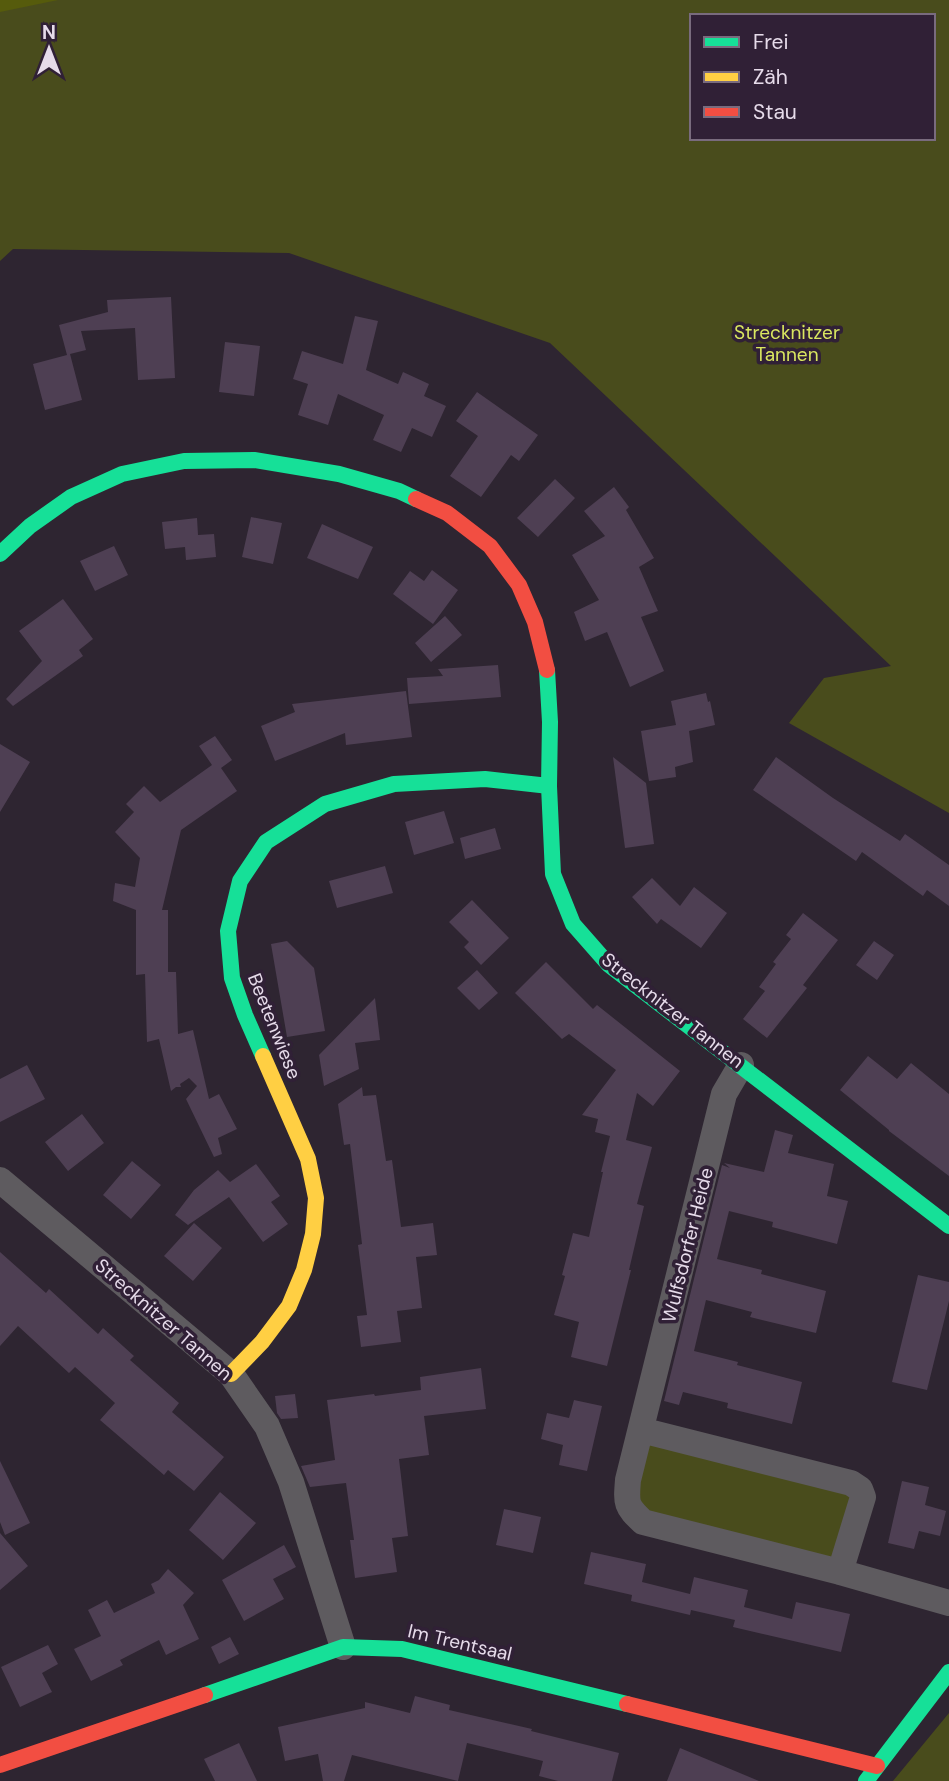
<svg xmlns="http://www.w3.org/2000/svg" width="949" height="1781" font-family="'DM Sans',sans-serif">
	<style>
		.green { fill: #494c1c; fill-rule: evenodd }
		.water { fill: #565b0c }
		.building { fill: #4e3f53 }
		.lines { fill: none; stroke-linecap: round; stroke-linejoin: round }
		.street { stroke: #5e5b5f; stroke-width: 26 }
		.fast { stroke: #16e098; stroke-width: 16 }
		.slow { stroke: #ffcf43; stroke-width: 16 }
		.jam { stroke: #f24e42; stroke-width: 16 }
		.labels { text-anchor: middle; stroke-width: 7; stroke-linejoin: round; paint-order: stroke }
		.park-label { font-size: 19px; fill: #dae760; stroke: #302036 }
		.street-label { font-size: 19px; fill: #e6dbea; stroke: #302036 }
	</style>
	<rect width="100%" height="100%" fill="#2e2531"/>
	<path class="green" d="M 0,0 L 949,0 L 949,813 L 789,723 L 824,678 L 891,666 L 550,343 L 289,253 L 13,249 L 0,261 ZM 692,16 L 933,16 L 933,138 L 692,138 Z
		M 641,1430 L 860,1489 L 840,1572 L 643,1522 L 627,1495 Z
		M 949,1713 L 949,1781 L 893,1781 Z"/>
	<path class="water" d="M 0,0 L 58,0 L 0,12 Z"/>
	<path class="building" d="M 171,297 L 175,378 L 138,380 L 135,328 L 81,331 L 86,350 L 70,354 L 82,400 L 45,410 L 33,364 L 67,355 L 59,325 L 108,312 L 107,300 Z
		M 355,316 L 378,321 L 366,370 L 398,384 L 403,372 L 429,384 L 424,396 L 446,406 L 432,437 L 412,428 L 401,452 L 373,440 L 384,415 L 338,394 L 328,425 L 298,415 L 308,384 L 293,379 L 302,351 L 343,364 Z
		M 225,342 L 260,346 L 254,396 L 219,392 Z
		M 477,392 L 538,435 L 519,461 L 511,455 L 481,497 L 450,476 L 478,436 L 456,421 Z
		M 555,479 L 575,498 L 538,537 L 517,518 Z
		M 614,487 L 629,507 L 626,510 L 654,558 L 639,567 L 658,611 L 641,617 L 664,671 L 630,687 L 607,632 L 585,641 L 574,612 L 599,600 L 572,555 L 605,536 L 584,511 Z
		M 251,517 L 282,523 L 273,564 L 242,557 Z
		M 197,518 L 198,535 L 214,534 L 216,557 L 186,560 L 185,547 L 165,549 L 162,522 Z
		M 322,524 L 373,547 L 358,579 L 307,558 Z
		M 114,546 L 128,575 L 95,591 L 80,561 Z
		M 432,570 L 458,590 L 433,624 L 393,594 L 410,571 L 424,581 Z
		M 63,599 L 93,639 L 79,650 L 83,656 L 13,706 L 6,699 L 42,661 L 19,631 Z
		M 445,616 L 462,635 L 431,662 L 415,643 Z
		M 498,665 L 501,697 L 409,704 L 407,678 L 443,676 L 438,669 Z
		M 406,691 L 412,737 L 346,745 L 345,733 L 275,761 L 261,726 L 295,712 L 292,704 Z
		M 706,693 L 708,702 L 710,701 L 715,725 L 689,731 L 693,762 L 675,767 L 676,777 L 649,781 L 641,731 L 676,725 L 671,701 Z
		M 215,736 L 232,760 L 221,768 L 237,791 L 181,830 L 162,910 L 168,910 L 168,972 L 176,972 L 178,1034 L 193,1030 L 209,1099 L 219,1094 L 237,1129 L 218,1138 L 222,1154 L 214,1157 L 186,1099 L 197,1086 L 189,1078 L 180,1084 L 181,1087 L 176,1087 L 171,1091 L 159,1039 L 147,1042 L 145,974 L 136,975 L 136,910 L 113,901 L 115,883 L 135,887 L 140,858 L 115,832 L 134,812 L 126,804 L 144,786 L 160,802 L 212,765 L 199,746 Z
		M 0,744 L 30,762 L 0,812 Z
		M 613,757 L 646,783 L 654,844 L 625,848 Z
		M 776,757 L 833,798 L 900,841 L 905,834 L 949,865 L 949,906 L 927,890 L 923,896 L 862,852 L 856,861 L 753,790 Z
		M 444,811 L 454,843 L 414,855 L 405,822 Z
		M 495,828 L 501,849 L 465,859 L 460,838 Z
		M 385,866 L 393,893 L 337,908 L 329,881 Z
		M 652,878 L 680,906 L 694,887 L 727,913 L 701,948 L 661,919 L 657,924 L 632,897 Z
		M 472,900 L 509,938 L 481,965 L 464,947 L 469,942 L 449,922 Z
		M 803,913 L 838,940 L 803,985 L 807,988 L 767,1038 L 743,1019 L 765,991 L 759,987 L 776,964 L 773,962 L 791,939 L 786,935 Z
		M 287,941 L 314,968 L 325,1031 L 287,1037 L 271,944 Z
		M 874,941 L 894,955 L 877,980 L 856,965 Z
		M 546,962 L 593,1009 L 597,1005 L 680,1071 L 653,1106 L 637,1093 L 626,1140 L 652,1147 L 637,1204 L 644,1206 L 629,1270 L 631,1270 L 607,1366 L 571,1357 L 579,1322 L 554,1315 L 565,1276 L 562,1275 L 573,1233 L 589,1237 L 603,1172 L 601,1172 L 610,1136 L 595,1132 L 598,1119 L 582,1115 L 616,1070 L 569,1034 L 562,1039 L 515,993 Z
		M 477,970 L 498,993 L 479,1010 L 457,988 Z
		M 375,998 L 380,1040 L 355,1043 L 359,1069 L 324,1086 L 319,1055 Z
		M 868,1056 L 897,1079 L 911,1063 L 949,1094 L 949,1176 L 889,1131 L 889,1130 L 840,1090 Z
		M 27,1065 L 45,1099 L 0,1122 L 0,1079 Z
		M 362,1087 L 363,1096 L 376,1095 L 386,1161 L 392,1160 L 401,1227 L 433,1223 L 437,1255 L 416,1257 L 422,1308 L 397,1311 L 401,1342 L 361,1347 L 357,1316 L 367,1315 L 358,1245 L 362,1244 L 350,1144 L 344,1145 L 338,1104 Z
		M 82,1114 L 104,1143 L 68,1171 L 45,1142 Z
		M 775,1130 L 793,1135 L 788,1153 L 834,1164 L 827,1196 L 848,1201 L 837,1244 L 772,1227 L 773,1222 L 729,1211 L 717,1259 L 762,1270 L 761,1274 L 826,1291 L 816,1333 L 750,1317 L 752,1312 L 706,1300 L 694,1351 L 738,1362 L 737,1365 L 802,1382 L 792,1424 L 727,1408 L 728,1403 L 683,1392 L 679,1405 L 664,1401 L 722,1165 L 730,1168 L 724,1163 L 764,1172 Z
		M 132,1161 L 161,1185 L 131,1219 L 103,1195 Z
		M 256,1164 L 280,1196 L 271,1202 L 288,1224 L 263,1242 L 229,1197 L 188,1225 L 175,1215 L 194,1190 L 218,1170 L 230,1182 Z
		M 194,1223 L 222,1248 L 193,1281 L 164,1256 Z
		M 0,1252 L 46,1293 L 49,1289 L 98,1334 L 103,1328 L 134,1356 L 130,1360 L 179,1403 L 172,1412 L 224,1457 L 194,1491 L 168,1470 L 164,1475 L 100,1420 L 115,1403 L 75,1367 L 69,1373 L 18,1326 L 0,1346 Z
		M 918,1275 L 949,1282 L 949,1301 L 927,1390 L 892,1382 Z
		M 481,1368 L 486,1409 L 424,1416 L 429,1455 L 399,1459 L 408,1536 L 392,1538 L 397,1572 L 355,1578 L 350,1540 L 354,1540 L 346,1483 L 310,1487 L 301,1466 L 335,1460 L 327,1400 L 374,1394 L 375,1396 L 421,1390 L 420,1377 Z
		M 295,1394 L 298,1418 L 281,1419 L 277,1413 L 275,1396 Z
		M 574,1400 L 602,1406 L 587,1471 L 559,1465 L 563,1445 L 541,1439 L 547,1413 L 569,1418 Z
		M 0,1461 L 30,1523 L 5,1535 L 0,1522 Z
		M 902,1481 L 929,1487 L 925,1505 L 946,1511 L 940,1536 L 919,1531 L 914,1549 L 888,1543 Z
		M 220,1492 L 256,1523 L 223,1560 L 189,1530 Z
		M 504,1509 L 541,1517 L 533,1553 L 496,1545 Z
		M 0,1533 L 28,1566 L 0,1590 Z
		M 284,1545 L 296,1567 L 273,1579 L 284,1599 L 244,1621 L 222,1580 Z
		M 591,1552 L 646,1564 L 642,1582 L 690,1594 L 694,1577 L 748,1590 L 744,1607 L 792,1619 L 796,1602 L 850,1614 L 841,1652 L 733,1627 L 735,1620 L 691,1610 L 690,1615 L 631,1601 L 632,1595 L 584,1584 Z
		M 168,1569 L 194,1593 L 183,1605 L 199,1639 L 166,1655 L 159,1640 L 120,1660 L 123,1665 L 91,1681 L 74,1649 L 101,1636 L 88,1610 L 107,1600 L 114,1613 L 155,1593 L 151,1584 L 159,1580 Z
		M 230,1637 L 239,1654 L 219,1664 L 211,1647 Z
		M 48,1645 L 58,1664 L 42,1673 L 52,1692 L 20,1707 L 1,1667 Z
		M 415,1696 L 450,1705 L 449,1710 L 532,1729 L 531,1731 L 619,1753 L 612,1781 L 558,1781 L 539,1776 L 543,1761 L 467,1743 L 458,1781 L 352,1755 L 344,1781 L 323,1781 L 318,1754 L 285,1761 L 278,1727 L 365,1708 L 365,1702 L 410,1713 Z
		M 239,1743 L 257,1781 L 215,1781 L 204,1759 Z
		M 680,1748 L 759,1781 L 667,1781 Z"/>
	<g class="lines">
		<path class="street" d="M 741,1065 L 724,1094 L 628,1480 C 626,1504 626,1506 643,1522 L 840,1572 L 949,1603
			M 0,1180 L 231,1374 L 267,1426 L 291,1482 L 343,1647
			M 641,1430 L 851,1483 L 860,1489 L 863,1497 L 840,1572"/>
		<path class="fast" d="M 0,554 L 30,526 L 71,497 L 122,474 L 184,461 L 254,460 L 339,474 L 399,491 L 416,499
			M 547,670 L 550,722 L 549,786 L 553,874 L 573,924 L 609,965 L 949,1226
			M 263,1056 L 245,1015 L 232,978 L 228,931 L 240,881 L 266,842 L 325,804 L 394,784 L 485,779 L 549,786
			M 205,1695 L 343,1647 L 402,1649 L 627,1704
			M 866,1781 L 949,1672"/>
		<path class="slow" d="M 231,1374 L 262,1342 L 289,1306 L 304,1270 L 313,1234 L 316,1198 L 308,1159 L 263,1056"/>
		<path class="jam" d="M 416,499 L 447,513 L 490,546 L 519,585 L 535,622 L 547,670
			M 627,1704 L 877,1766
			M 0,1765 L 205,1695"/>
	</g>
	<g class="labels">
		<g class="park-label">
			<text x="787" y="339">Strecknitzer<tspan x="787" dy="22">Tannen</tspan></text>
		</g>
		<g class="street-label">
			<text transform="translate(673 1010) rotate(38)" y="7">Strecknitzer Tannen</text>
			<text transform="translate(275 1026) rotate(68)" y="7">Beetenwiese</text>
			<text transform="translate(687 1245) rotate(-76)" y="7">Wulfsdorfer Heide</text>
			<text transform="translate(164 1319) rotate(41)" y="7">Strecknitzer Tannen</text>
			<text transform="translate(460 1642) rotate(13)" y="7">Im Trentsaal</text>
		</g>
	</g>
	<rect x="690" y="14" width="245" height="126" fill="#302036" stroke="#796b7e" stroke-width="2"/>
	<rect x="704" y="37" width="35" height="10" fill="#16e098" stroke="#796b7e" stroke-width="2"/>
	<text x="753" y="49" font-size="21" fill="#e6dbea">Frei</text>
	<rect x="704" y="72" width="35" height="10" fill="#ffcf43" stroke="#796b7e" stroke-width="2"/>
	<text x="753" y="84" font-size="21" fill="#e6dbea">Zäh</text>
	<rect x="704" y="107" width="35" height="10" fill="#f24e42" stroke="#796b7e" stroke-width="2"/>
	<text x="753" y="119" font-size="21" fill="#e6dbea">Stau</text>
	<g transform="translate(49 49)" stroke="#302036" stroke-width="5" paint-order="stroke">
	<path d="M0-5L12 26L0 18L-12 26Z" fill="#e6dbea"/>
	<text y="-10" font-size="19" font-weight="bold" text-anchor="middle" fill="#e6dbea">N</text>
	</g>
</svg>
